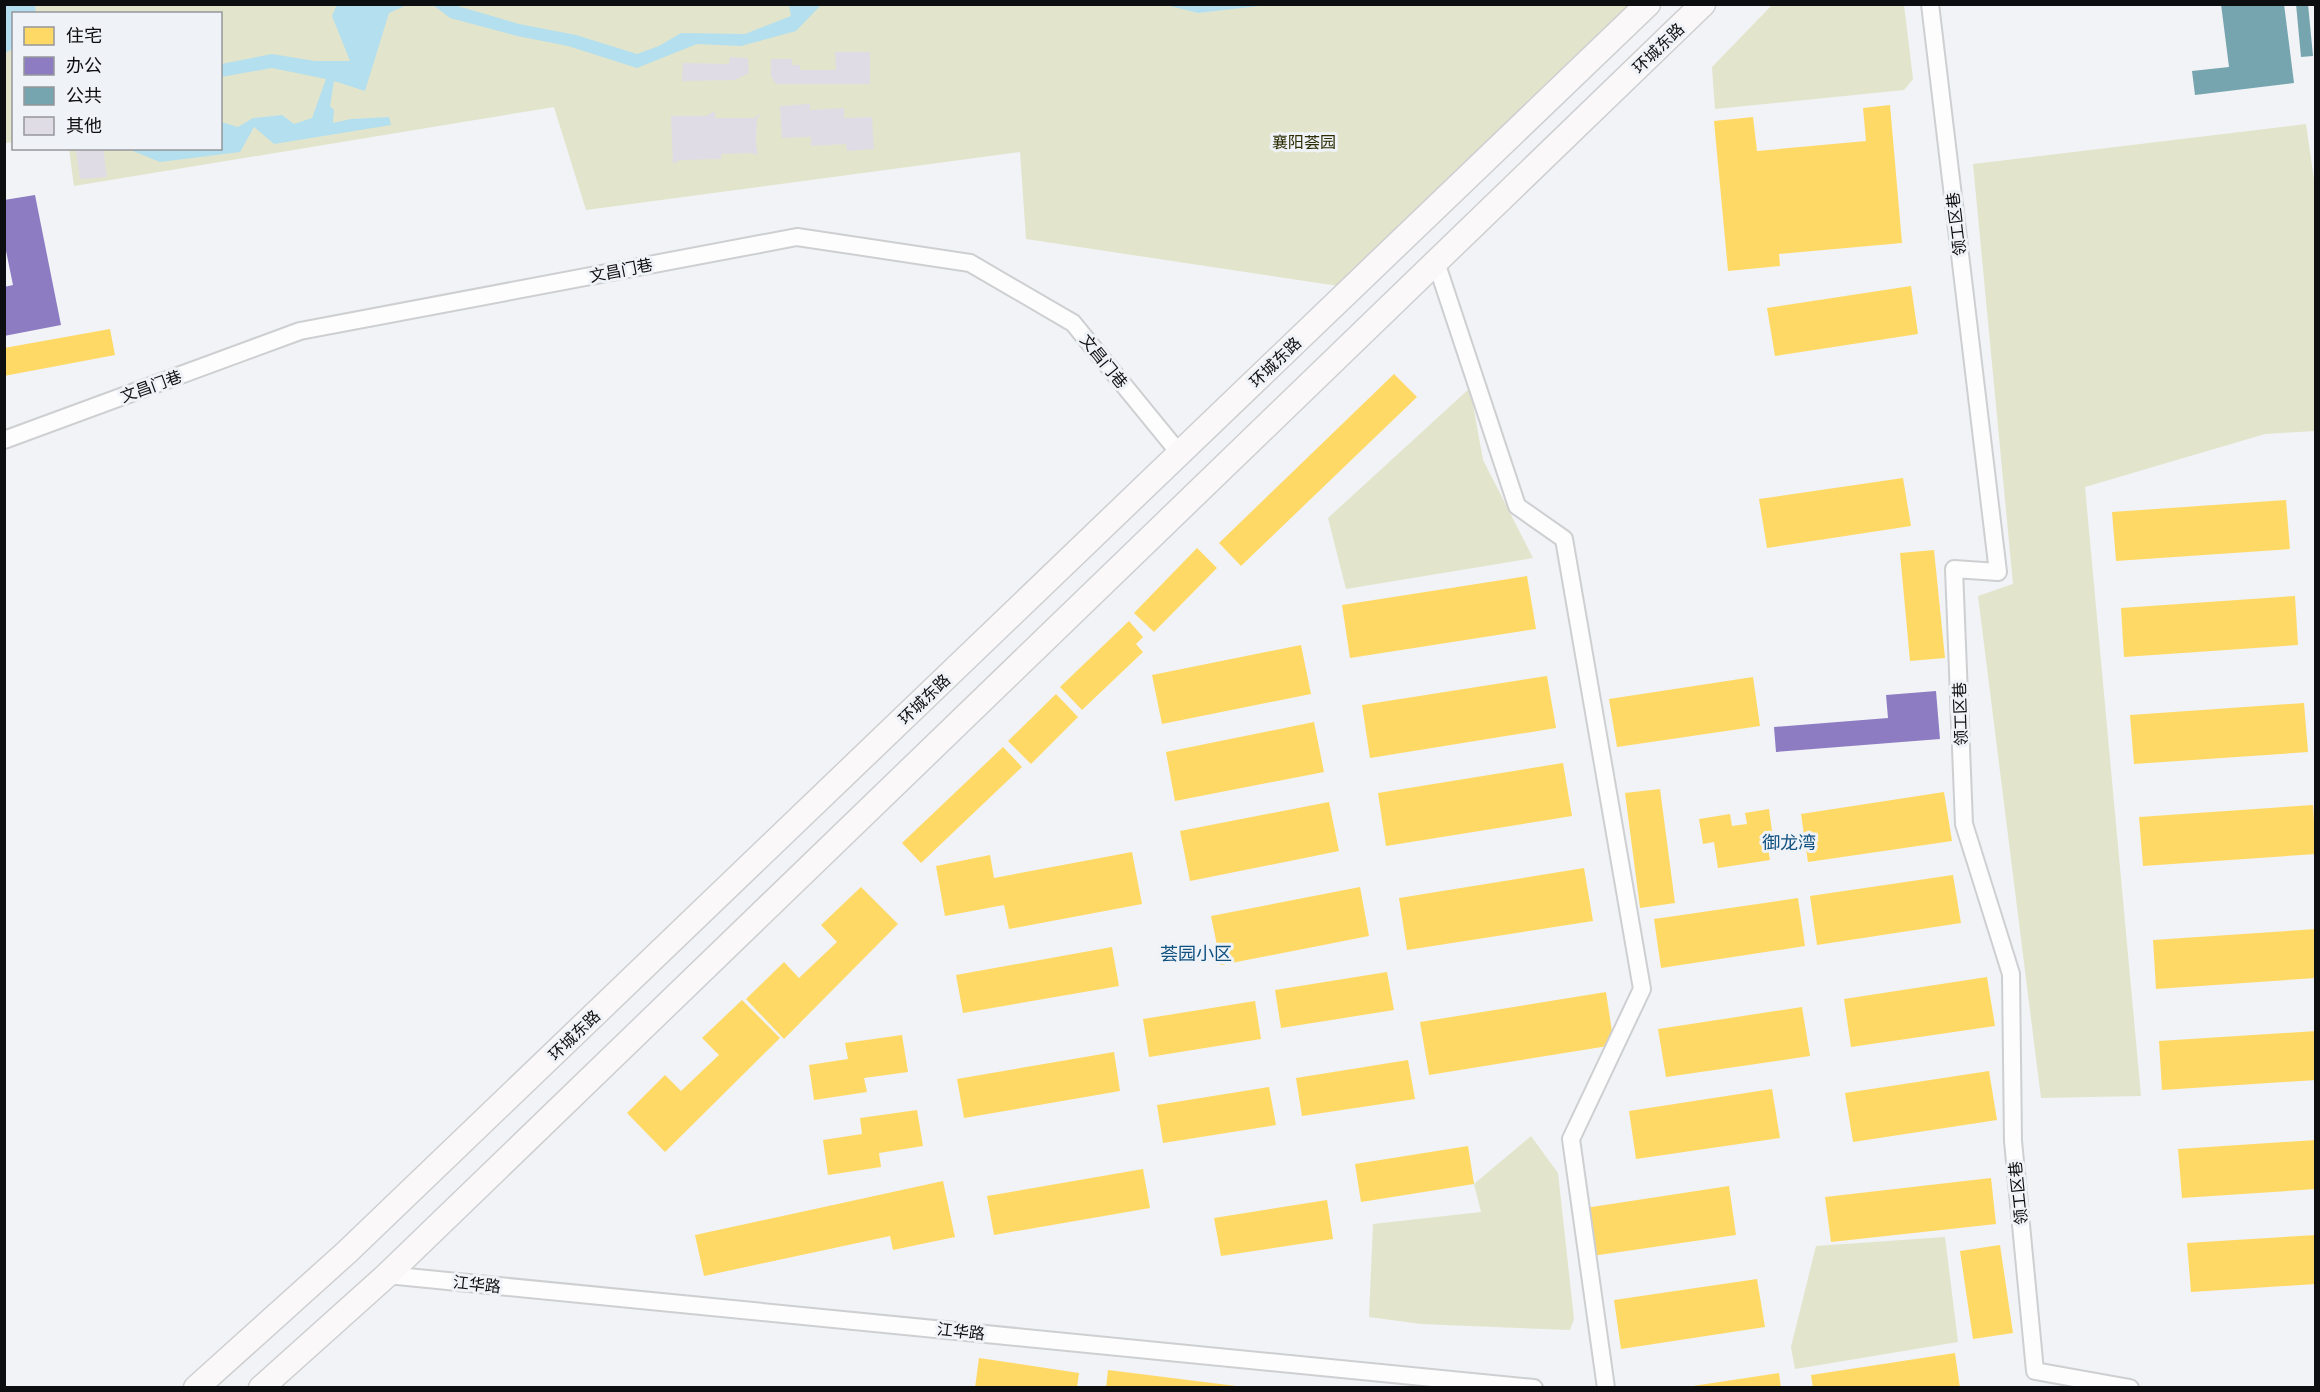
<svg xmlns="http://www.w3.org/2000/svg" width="2320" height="1392" font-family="'Exo 2','Noto Sans SC',sans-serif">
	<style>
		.green { fill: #e2e5cb }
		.water { fill: #b3dfef }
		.homes { fill: #ffd966 }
		.offices { fill: #8e7cc3 }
		.public { fill: #76a5af }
		.building { fill: #e0dce6 }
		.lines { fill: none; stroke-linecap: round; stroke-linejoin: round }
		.street-casing { stroke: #cecfd1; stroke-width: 20 }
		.secondary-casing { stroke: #cecfd1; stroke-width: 27 }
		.street { stroke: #fdfdfe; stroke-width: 16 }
		.secondary { stroke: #faf8f9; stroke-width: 24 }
		.labels { text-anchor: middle; stroke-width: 6; stroke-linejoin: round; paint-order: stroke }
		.street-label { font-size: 16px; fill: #0d0e10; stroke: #eff3f8 }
		.park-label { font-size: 16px; fill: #2b2c02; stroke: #eff3f8 }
		.neighbourhood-label { font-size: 18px; fill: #10507f; stroke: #eff3f8 }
	</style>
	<rect width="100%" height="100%" fill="#f1f3f6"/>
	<path class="green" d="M 1166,4 L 1198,13 L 1268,4 L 1648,5 L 1352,288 L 1026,239 L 1020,152 L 586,210 L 554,107 L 74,186 L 69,149 L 220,148 L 220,14 L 14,14 L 13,142 L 5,143 L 4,5 Z
		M 1772,5 L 1904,5 L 1913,79 L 1904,90 L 1715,109 L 1712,67 Z
		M 2306,124 L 2316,194 L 2315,431 L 2265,434 L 2085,487 L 2141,1096 L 2041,1098 L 1978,596 L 2013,584 L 1973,164 Z
		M 1470,388 L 1483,460 L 1533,558 L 1346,589 L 1328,518 Z
		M 1531,1136 L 1558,1173 L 1574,1319 L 1570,1330 L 1421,1324 L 1369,1317 L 1373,1224 L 1481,1212 L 1474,1184 Z
		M 1945,1237 L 1958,1342 L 1795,1369 L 1791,1347 L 1816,1246 Z"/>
	<path class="water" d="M 337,4 L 407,5 L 389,13 L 365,91 L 334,81 L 330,106 L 334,110 L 333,123 L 351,119 L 389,117 L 391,125 L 274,144 L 254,127 L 240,152 L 160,162 L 128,149 L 220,148 L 221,122 L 238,127 L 253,118 L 282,115 L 294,124 L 312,118 L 326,79 L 272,68 L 221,77 L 221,64 L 272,54 L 315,61 L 350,61 L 332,16 Z
		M 4,5 L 35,5 L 36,13 L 14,14 L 13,49 L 5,53 Z
		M 433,5 L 454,5 L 519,24 L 576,35 L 637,54 L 659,46 L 681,33 L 745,34 L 791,16 L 789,5 L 821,5 L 796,31 L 741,46 L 697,44 L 637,68 L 568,46 L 517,36 L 450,18 Z
		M 1166,5 L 1268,5 L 1198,13 Z"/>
	<path class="homes" d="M 1890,105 L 1902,243 L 1779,254 L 1780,266 L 1728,271 L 1714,121 L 1753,117 L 1757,151 L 1866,141 L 1863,108 Z
		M 1911,286 L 1918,334 L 1775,356 L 1767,308 Z
		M 110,329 L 115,355 L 4,376 L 4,348 Z
		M 1394,374 L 1417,397 L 1241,566 L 1219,543 Z
		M 1903,478 L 1911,526 L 1767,548 L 1759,499 Z
		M 2286,500 L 2290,549 L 2116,561 L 2112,512 Z
		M 1197,548 L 1217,568 L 1154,632 L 1134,613 Z
		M 1934,550 L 1945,658 L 1910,661 L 1900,553 Z
		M 1527,576 L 1536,629 L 1350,658 L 1342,605 Z
		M 2295,596 L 2298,645 L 2124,657 L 2121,608 Z
		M 1129,621 L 1143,637 L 1136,644 L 1143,652 L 1082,710 L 1060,687 Z
		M 1301,645 L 1311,694 L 1162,724 L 1152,675 Z
		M 1547,676 L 1556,728 L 1370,758 L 1362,705 Z
		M 1753,677 L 1760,726 L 1617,747 L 1609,699 Z
		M 1056,694 L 1078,717 L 1031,764 L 1008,741 Z
		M 2304,703 L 2308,752 L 2134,764 L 2130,715 Z
		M 1314,722 L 1324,772 L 1175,801 L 1166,752 Z
		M 1003,747 L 1022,767 L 921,863 L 902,843 Z
		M 1563,763 L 1572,816 L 1386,846 L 1378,793 Z
		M 1660,789 L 1675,903 L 1640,908 L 1625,793 Z
		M 1944,792 L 1952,841 L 1808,862 L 1801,814 Z
		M 1329,802 L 1339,851 L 1190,881 L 1180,831 Z
		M 2313,805 L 2316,854 L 2143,866 L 2139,817 Z
		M 1769,809 L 1772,831 L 1765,832 L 1770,860 L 1718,868 L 1714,842 L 1703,844 L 1699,819 L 1730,814 L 1732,826 L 1747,824 L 1745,813 Z
		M 1132,852 L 1142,904 L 1009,929 L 1004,905 L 945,916 L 936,866 L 990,855 L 994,878 Z
		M 1584,868 L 1593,921 L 1407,950 L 1399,898 Z
		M 1953,875 L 1961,923 L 1817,945 L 1810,896 Z
		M 861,887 L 898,924 L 784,1039 L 746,999 L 784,962 L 799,978 L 837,942 L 821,925 Z
		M 1360,887 L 1369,936 L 1221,965 L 1211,916 Z
		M 1798,898 L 1805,946 L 1661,968 L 1654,919 Z
		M 2316,929 L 2316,978 L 2156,989 L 2153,940 Z
		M 1112,947 L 1119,986 L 963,1013 L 956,975 Z
		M 1387,972 L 1394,1010 L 1281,1028 L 1275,990 Z
		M 1987,977 L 1995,1026 L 1851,1047 L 1844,999 Z
		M 1606,992 L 1614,1045 L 1429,1075 L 1420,1022 Z
		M 742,1000 L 780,1038 L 665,1152 L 627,1113 L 665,1075 L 681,1091 L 719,1055 L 702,1038 Z
		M 1255,1001 L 1261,1039 L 1149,1057 L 1143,1019 Z
		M 1802,1007 L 1810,1056 L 1666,1077 L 1658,1029 Z
		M 2316,1031 L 2316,1080 L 2162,1090 L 2159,1041 Z
		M 902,1035 L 908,1072 L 864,1078 L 867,1092 L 814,1100 L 809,1065 L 848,1059 L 845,1043 Z
		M 1114,1052 L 1120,1091 L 964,1118 L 957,1079 Z
		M 1408,1060 L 1415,1099 L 1302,1116 L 1296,1078 Z
		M 1989,1071 L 1997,1120 L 1853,1142 L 1845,1093 Z
		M 1269,1087 L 1276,1125 L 1163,1143 L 1157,1105 Z
		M 1772,1089 L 1780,1138 L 1636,1159 L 1629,1111 Z
		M 917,1110 L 923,1146 L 879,1153 L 881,1167 L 828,1175 L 823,1140 L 862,1134 L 860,1118 Z
		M 2316,1140 L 2316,1189 L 2182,1198 L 2178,1149 Z
		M 1468,1146 L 1474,1184 L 1361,1202 L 1355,1164 Z
		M 1143,1169 L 1150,1208 L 994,1235 L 987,1196 Z
		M 1991,1178 L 1996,1224 L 1831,1242 L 1825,1197 Z
		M 943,1181 L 955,1237 L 893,1250 L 890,1236 L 704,1276 L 695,1235 Z
		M 1729,1186 L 1736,1235 L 1592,1256 L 1585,1208 Z
		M 1327,1200 L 1333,1239 L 1221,1256 L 1214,1218 Z
		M 2316,1235 L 2316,1284 L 2191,1292 L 2187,1243 Z
		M 2000,1245 L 2013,1333 L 1973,1339 L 1960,1251 Z
		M 1757,1279 L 1765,1327 L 1621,1349 L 1614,1300 Z
		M 1955,1353 L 1960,1388 L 1813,1388 L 1811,1375 Z
		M 979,1358 L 1079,1373 L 1077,1388 L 975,1388 Z
		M 1108,1370 L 1236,1386 L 1236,1388 L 1106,1388 Z
		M 1779,1373 L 1781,1388 L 1693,1388 L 1693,1386 Z"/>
	<path class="offices" d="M 35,195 L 61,325 L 4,336 L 4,287 L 13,285 L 4,241 L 4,200 Z
		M 1936,691 L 1940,739 L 1776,752 L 1774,727 L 1888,718 L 1886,695 Z"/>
	<path class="public" d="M 2221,4 L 2284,4 L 2294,83 L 2195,95 L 2192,71 L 2229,67 Z
		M 2296,4 L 2308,4 L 2313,56 L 2301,57 Z"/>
	<path class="building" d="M 835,52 L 870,52 L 870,84 L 776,84 L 771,76 L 771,59 L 792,59 L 792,65 L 800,65 L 800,70 L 836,70 Z
		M 730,57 L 748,58 L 749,73 L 735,80 L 682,81 L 683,63 L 729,64 Z
		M 810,104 L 810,110 L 844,108 L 844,118 L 872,117 L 874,149 L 847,151 L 846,144 L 811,146 L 811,137 L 782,138 L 780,106 Z
		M 715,111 L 715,118 L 754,118 L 762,113 L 757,119 L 756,144 L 758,155 L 751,153 L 721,154 L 721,159 L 680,160 L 673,164 L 671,116 L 706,116 Z
		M 103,148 L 107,177 L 80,179 L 76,150 Z"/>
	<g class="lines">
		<defs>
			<path id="street" d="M 1930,4 L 1998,572 L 1954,569 L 1964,824 L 2011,974 L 2013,1141 L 2035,1371 L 2130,1388
				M 1436,262 L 1517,506 L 1564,539 L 1642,989 L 1571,1139 L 1606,1388
				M 4,440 L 300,331 L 797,237 L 970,263 L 1073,323 L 1180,454
				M 387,1275 L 1534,1388"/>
			<path id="secondary" d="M 196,1388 L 347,1252 L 1648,4
				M 261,1388 L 387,1275 L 1703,4"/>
		</defs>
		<use href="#street" class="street-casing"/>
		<use href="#secondary" class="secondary-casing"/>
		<use href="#street" class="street"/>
		<use href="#secondary" class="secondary"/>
	</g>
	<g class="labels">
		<g class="street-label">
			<text transform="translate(1658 48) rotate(-44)" y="6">环城东路</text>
			<text transform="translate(1956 224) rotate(-97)" y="6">领工区巷</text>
			<text transform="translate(621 270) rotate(-11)" y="6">文昌门巷</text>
			<text transform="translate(1104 361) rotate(51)" y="6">文昌门巷</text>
			<text transform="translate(1275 362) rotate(-44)" y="6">环城东路</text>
			<text transform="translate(151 386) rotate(-20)" y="6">文昌门巷</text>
			<text transform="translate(924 699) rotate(-44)" y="6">环城东路</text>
			<text transform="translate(1960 714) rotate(-92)" y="6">领工区巷</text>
			<text transform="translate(574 1035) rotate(-44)" y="6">环城东路</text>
			<text transform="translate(2018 1193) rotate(-96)" y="6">领工区巷</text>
			<text transform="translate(477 1284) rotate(6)" y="6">江华路</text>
			<text transform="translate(961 1331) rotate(6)" y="6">江华路</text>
		</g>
		<g class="park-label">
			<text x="1304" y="148">襄阳荟园</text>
		</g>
		<g class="neighbourhood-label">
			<text x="1789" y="849">御龙湾</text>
			<text x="1196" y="960">荟园小区</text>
		</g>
	</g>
	<rect width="2320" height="1392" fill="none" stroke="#0d0e10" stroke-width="12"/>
	<rect x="12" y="12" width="210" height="138" fill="#eff3f8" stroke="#95979b" stroke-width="1.5"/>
	<rect x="24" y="27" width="30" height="18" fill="#ffd966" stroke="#95979b" stroke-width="1.5"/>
	<text x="66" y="42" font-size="18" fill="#0d0e10">住宅</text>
	<rect x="24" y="57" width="30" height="18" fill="#8e7cc3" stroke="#95979b" stroke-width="1.5"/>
	<text x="66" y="72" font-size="18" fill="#0d0e10">办公</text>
	<rect x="24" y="87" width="30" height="18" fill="#76a5af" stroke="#95979b" stroke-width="1.5"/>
	<text x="66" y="102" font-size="18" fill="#0d0e10">公共</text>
	<rect x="24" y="117" width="30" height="18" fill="#e0dce6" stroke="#95979b" stroke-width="1.5"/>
	<text x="66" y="132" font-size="18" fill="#0d0e10">其他</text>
</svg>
